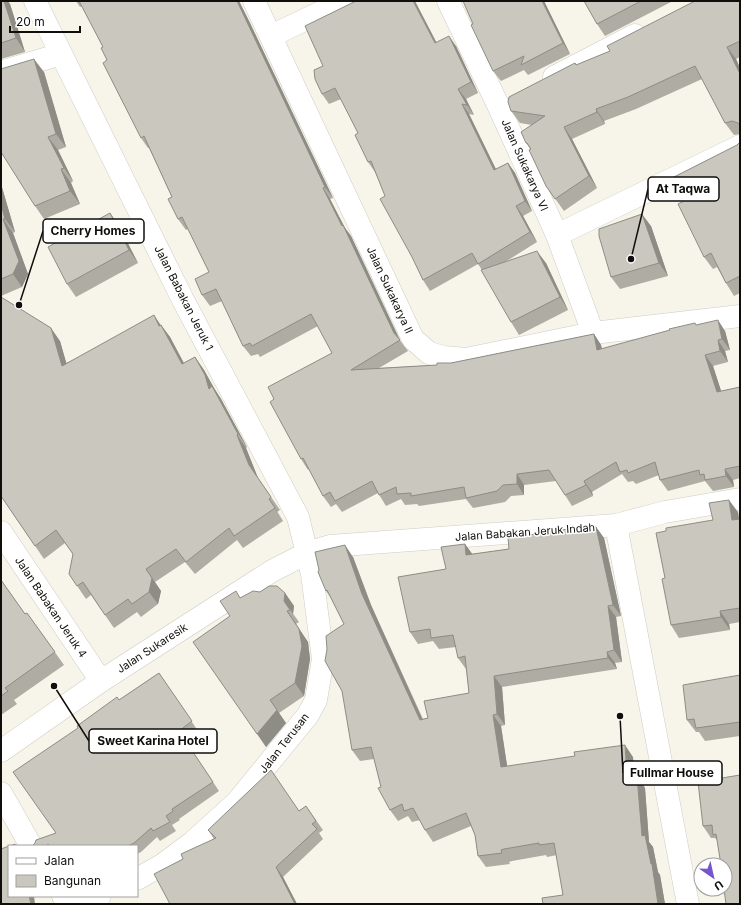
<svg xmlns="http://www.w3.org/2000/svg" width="741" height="905" font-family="Inter,sans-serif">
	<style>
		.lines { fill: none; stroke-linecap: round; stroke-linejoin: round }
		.minor-casing { stroke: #cfccc3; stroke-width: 23 }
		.minor { stroke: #fff; stroke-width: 22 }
		.wall { fill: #aeaca3 }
		.shaded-wall { fill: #8d8c85 }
		.building { fill: #cac8be; stroke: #8d8c85 }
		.labels { text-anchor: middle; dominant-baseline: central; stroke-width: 3; stroke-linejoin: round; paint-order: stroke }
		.street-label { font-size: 11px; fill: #0f0e0a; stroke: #fff }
		.leader { fill: none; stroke: #0f0e0a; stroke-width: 1.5 }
		.callout-dot { fill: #0f0e0a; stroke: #fff; stroke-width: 1.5 }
		.callout { fill: #fff; stroke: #0f0e0a; stroke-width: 1.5 }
		.callout-label { font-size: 12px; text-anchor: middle; font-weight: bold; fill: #0f0e0a }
	</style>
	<rect width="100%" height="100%" fill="#f7f4ea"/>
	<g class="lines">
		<g class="minor-casing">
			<path id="minor" d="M35,1L183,300L298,517L312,574L323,659L316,700L308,715L237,802L193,842L162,865L137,879
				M254,1L413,339L429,353L444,357L466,359L593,333L740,316
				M448,1L498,105L557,235L593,333
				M271,36L344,1
				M1,72L61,54
				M554,77L635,35
				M557,235L740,146
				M616,525L688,904
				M1,532L101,681
				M1,751L101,681L272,571L307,553L330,546L616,525L665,512L740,499
				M1,793L31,846
				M63,896L70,899L100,896"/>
		</g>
		<use href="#minor" class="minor"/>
	</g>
	<path class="wall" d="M1,1L10,4L25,52L1,59Z
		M76,1H239L250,23L333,198L330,199L345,228L351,236L399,339L408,351L379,368L437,365L451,363L594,334L601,345L602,349L697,325L725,331L730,350L725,351L728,362L713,366L721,391L740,387V478L733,480L734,487L713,491L705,481L668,491L660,480L659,475L636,484L633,481L628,482L622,474L592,492L593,496L572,506L556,481L524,485V495L511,496L505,502L473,508L466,499L419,506L417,504L405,505L401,499L386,506L378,493L342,512L336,504L331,507L323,496L309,469L308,470L301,459L274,399L332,353L318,326L260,357L258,354L251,356L243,346L222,301L210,306L202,295L209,272L188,229L186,230L178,219L172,197L149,148H148L141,138L107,60L103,47L82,6L80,7Z
		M544,1L570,54L528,75L524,70L501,81L493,71Z
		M584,1H673L605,36L597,24Z
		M740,1V57L736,59L740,68V134L734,135L725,123L702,79L636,109L604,121L605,124L572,139L597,188L564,211L546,186L531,150L526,143L532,125L520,123L511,111L575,63L576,65Z
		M436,42L456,46L478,93L466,99L474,115L469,114L496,169L508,163L515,173L532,211L523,216L537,242L505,262L546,263L568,310L519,335L511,322L482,270L478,264L430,291L423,280L375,172L368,162L358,133L341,99L329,104L322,94Z
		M44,72L66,147L58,150L73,181L71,183L80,204L44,219L35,206Z
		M740,142V293L734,296L726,283L717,267L713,269L704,257L684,201Z
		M1,184L15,232L13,233L28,274L22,287L1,296Z
		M110,213L119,226L138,263L76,297L67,284Z
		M651,226L668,276L620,289L611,277Z
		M161,325L170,337L184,363L195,357L204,370L214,388L221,399L247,447L246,448L258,478L280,510L277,512L283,521L243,548L237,540L195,574L185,562L155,582L161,591L158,604L141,617L137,612L114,628L91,595L86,599L69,574L73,554L65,543L44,559L1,496L60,341L66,363Z
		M738,512L739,519H740V622L729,624L730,630L679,638L671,625L665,578L666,531L713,520Z
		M596,527L604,538L621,616L616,617L622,662L615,663L617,669L502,687L505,725L501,726L507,766L633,757L634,771L645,788L649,842L653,847L658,872L660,875L665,904H543L563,895L557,855L547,857L546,855L512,861L509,862L510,864L486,867L478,856L475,835L471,826L433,842L425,830L420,820L412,822L408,816L398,821L390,810L381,787L374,759L360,761L352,750L344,624L331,598L326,591L353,557L371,605L423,719L428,718L469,693L466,669L458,658L456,647L439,649L433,641L418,644L410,632L446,569L465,544L472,554L509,549Z
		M1,580L25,614L27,613L64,665L14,700L17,704L1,715Z
		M260,592L285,593L294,606L293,614L299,622L296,624L308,642L310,659L304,696L279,713L286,723L266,747L230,616L240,598Z
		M159,673L198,731L185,740L219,791L179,819L180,820L172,825L176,831L160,841L157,837L141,852L137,854V846H32L56,833L119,700Z
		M740,675V736L705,741L699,732H696L687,720Z
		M740,775L717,840L715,838H711L703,826Z
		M306,806L323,830L319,833L323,839L283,877L297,904H170L183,859L214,839L208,830L299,811Z"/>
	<path class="shaded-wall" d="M4,1H8L10,4L25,52L16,38Z
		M237,1H239L250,23L333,198L325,187Z
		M413,1H415L442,53L435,43Z
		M542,1H544L570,54L563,43Z
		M449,36L456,46L478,93L471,82Z
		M727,47L736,59L740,68V74Z
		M34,59L44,72L66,147L56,134Z
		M458,89L466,99L474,115L467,105Z
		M462,104L469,114L501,180L494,170Z
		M596,109L604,121L605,124L597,112Z
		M564,127L572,139L597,188L589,176Z
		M48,137L58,150L73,181L64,168Z
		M508,163L515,173L532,211L525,201Z
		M61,169L71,183L80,204L70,191Z
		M1,184L15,232L5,219L1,204Z
		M323,188L330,199L345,228L351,236L400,340L394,333L342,226Z
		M516,206L523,216L537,242L530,232Z
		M110,213L119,226L138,263L129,250Z
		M642,214L651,226L668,276L659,263Z
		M3,219L13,233L28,274L22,287L13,274Z
		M537,251L546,263L568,310L560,297Z
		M154,315L162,327L159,326Z
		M718,320L725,331L730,350L722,339Z
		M161,325L170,337L191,377L182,364Z
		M51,328L60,341L71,379L62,366Z
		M594,334L601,345L604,361L597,350Z
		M718,340L725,351L728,362L720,351Z
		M705,355L713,366L725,403L717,392Z
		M195,357L204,370L214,388L221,399L247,447L209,389Z
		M237,435L246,448L258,478L280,510L249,465Z
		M725,469L733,480L734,487L726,476Z
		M517,474L524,485V495L517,484Z
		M584,481L592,492L593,496L586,485Z
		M269,499L277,512L283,521L275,508Z
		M729,500L738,512L740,527L732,520Z
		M596,527L604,538L621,616L613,605Z
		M465,544L473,555H466Z
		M345,545L353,557L371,605L428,732L420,720L362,594Z
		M146,569L161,591L158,604L149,592Z
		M285,593L294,606L293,614L299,622L284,601Z
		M608,606L616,617L622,662L614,650Z
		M287,611L308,642L310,659L304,696L295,683Z
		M720,611L729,624L730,630L721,617Z
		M607,652L615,663L617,669L608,658Z
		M494,676L502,687L505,725L497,714Z
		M270,700L286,723L266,747L257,734Z
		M493,715L501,726L509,778L501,767Z
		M625,745L633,757L634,771L645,788L649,842L653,847L658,872L660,875L665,904H658L651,864L642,836L626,760Z
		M276,867L283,877L297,904H295Z
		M29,896H34L35,904H31Z"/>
	<path class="building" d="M1,1H4L16,38L1,43Z
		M79,1H237L325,187L323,188L342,226L343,225L394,333L400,340L351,370L437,365V363H451L594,334L597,350L670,330L669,329L695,323L696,325L718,320L722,339L718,340L720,351L705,355L717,392L740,387V466L725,469L726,476L705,480L704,474L700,475L699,470L660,480L655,462L628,473L627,470L620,472L616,462L584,481L586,485L565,495L549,470L517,474V484L503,485L497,491L466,498L464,487L411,496V493L397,494L396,487L379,495L372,481L335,501L330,492L323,496L303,458L301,459L270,402L274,399L268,387L332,353L311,314L252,346L250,343L243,346L216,289L202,295L195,279L209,272L182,217L178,219L168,199L172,197L144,136L141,138L103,63L107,60L101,48L103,47Z
		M356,1H413L435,43L449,36L471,82L458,89L467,105L462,104L494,170L508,163L525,201L516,206L530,232L478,264L472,253L423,280L412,257L380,199L385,196L371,161L368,162L355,135L358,133L335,88L322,94L315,79L314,70L323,66L305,26Z
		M463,1H542L563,43L521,65L524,56L493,71L471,25L473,24Z
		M584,1H641L597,24Z
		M695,1H740V41L727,47L740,74V125L738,123L732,121L725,123L695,66L628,97L596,109L597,112L564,127L589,176L555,199L546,186L529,150L531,149L527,143H526L521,132L545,116L511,111L508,102L509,97L575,63L576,65L610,51L607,46Z
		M34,59L56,134L48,137L64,168L61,169L70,191L35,206L1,152V69Z
		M740,142V276L726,283L711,253L704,257L678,204L684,201L672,178L737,145Z
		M1,204L5,219H3L19,261L13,274L1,279Z
		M110,213L129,250L67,284L48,247Z
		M642,214L659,263L611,277L599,236V229Z
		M537,251L560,297L511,322L481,270Z
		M1,297L51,328L62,366L154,315L159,326L161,325L182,364L195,357L205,375L209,389L212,386L238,434L237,435L249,465L271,497L269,499L275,508L234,536L229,528L186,562L176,549L146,569L152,578L149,592L132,604L128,599L105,615L83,582L77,586L69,574L73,554L56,530L35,546L1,496Z
		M729,500L732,520L740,519V608L720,611L721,617L671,625L662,579L665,578L656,533L666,531V528L713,520L709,503Z
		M596,527L613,605L608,606L614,650L607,652L608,658L494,676L497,714L493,715L501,767L575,756L574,752L625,745L626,760L637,776L642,836L645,835L651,864H652L658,904H543L542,898L563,895L554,843L539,845V843L504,849L501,850L502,853L478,856L475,835L466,813L425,830L413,808L404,811L402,804L390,810L378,788L381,787L371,747L352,750L342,691L325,661L327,649L326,636L344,624L327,590L326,591L318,572L319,570L315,552L345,545L362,594L420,720L428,718L424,701L469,693L465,656L458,658L453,635L431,638L430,629L410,632L398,577L446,569L441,547L465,544L466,555L509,549L508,538L575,528Z
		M1,580L25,614L27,613L55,652L5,688L8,691L1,696Z
		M269,586H277L285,593L284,601L290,610L287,611L299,629L302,646L295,683L270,700L277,710L257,734L193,642L230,616L220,601L236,591L240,598L253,591L260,592Z
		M159,673L192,721L179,731L213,782L172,809L173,811L166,816L170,822L153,831L151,828L134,843L128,846H49L48,844L47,846H32L35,843L36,840L56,833L13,772L78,728L77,726L117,697L119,700Z
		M740,675V722L696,728L694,719L687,720L683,685Z
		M271,770L299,811L306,806L316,821L312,824L317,829L276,867L295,904H170L154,874L183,859L181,854L216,838L208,830Z
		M740,775V904H726L724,889H725V865H721L716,834L713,835L712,825L703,826L698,782Z
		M15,844L16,846H10Z
		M9,846V896H29L31,904H1V849Z"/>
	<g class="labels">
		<g class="street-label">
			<text transform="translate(525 165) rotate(66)">Jalan Sukakarya VI</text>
			<text transform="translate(390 290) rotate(65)">Jalan Sukakarya II</text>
			<text transform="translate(184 298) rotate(63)">Jalan Babakan Jeruk 1</text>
			<text transform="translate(525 532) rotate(-4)">Jalan Babakan Jeruk Indah</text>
			<text transform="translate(51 607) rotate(56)">Jalan Babakan Jeruk 4</text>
			<text transform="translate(152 648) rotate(-33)">Jalan Sukaresik</text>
			<text transform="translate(284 743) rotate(-52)">Jalan Terusan</text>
		</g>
	</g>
	<path class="leader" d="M631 259L648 189M19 305L43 231M54 686L89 741M620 716L623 773"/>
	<g class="callout-dot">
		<circle cx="631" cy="259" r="4"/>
		<circle cx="19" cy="305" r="4"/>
		<circle cx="54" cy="686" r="4"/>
		<circle cx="620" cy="716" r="4"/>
	</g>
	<g class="callout">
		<rect x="648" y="177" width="71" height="24" rx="4"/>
		<rect x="43" y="219" width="101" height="24" rx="4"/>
		<rect x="89" y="729" width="128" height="24" rx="4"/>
		<rect x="623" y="761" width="99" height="24" rx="4"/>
	</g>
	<g class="callout-label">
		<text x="683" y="193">At Taqwa</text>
		<text x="93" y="235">Cherry Homes</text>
		<text x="153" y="745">Sweet Karina Hotel</text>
		<text x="672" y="777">Fullmar House</text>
	</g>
	<rect width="741" height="905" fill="none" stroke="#0f0e0a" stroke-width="4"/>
	<rect x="8" y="845" width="130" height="52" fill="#ffffff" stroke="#9f9f9d"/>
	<rect x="16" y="858" width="20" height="6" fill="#ffffff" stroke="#9f9f9d"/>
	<text x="44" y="865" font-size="12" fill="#0f0e0a">Jalan</text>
	<rect x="16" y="875" width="20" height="12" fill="#cac8be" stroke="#9f9f9d"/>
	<text x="44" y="885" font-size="12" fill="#0f0e0a">Bangunan</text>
	<g transform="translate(713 877) rotate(146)"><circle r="19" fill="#ffffff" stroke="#9f9f9d"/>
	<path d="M0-3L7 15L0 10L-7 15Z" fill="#7854cd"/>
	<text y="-6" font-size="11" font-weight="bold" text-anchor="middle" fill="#0f0e0a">U</text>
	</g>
	<path d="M10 26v6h70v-6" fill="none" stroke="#0f0e0a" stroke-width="2"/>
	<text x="16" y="26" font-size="12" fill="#0f0e0a" stroke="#ffffff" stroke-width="3" paint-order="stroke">20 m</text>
</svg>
